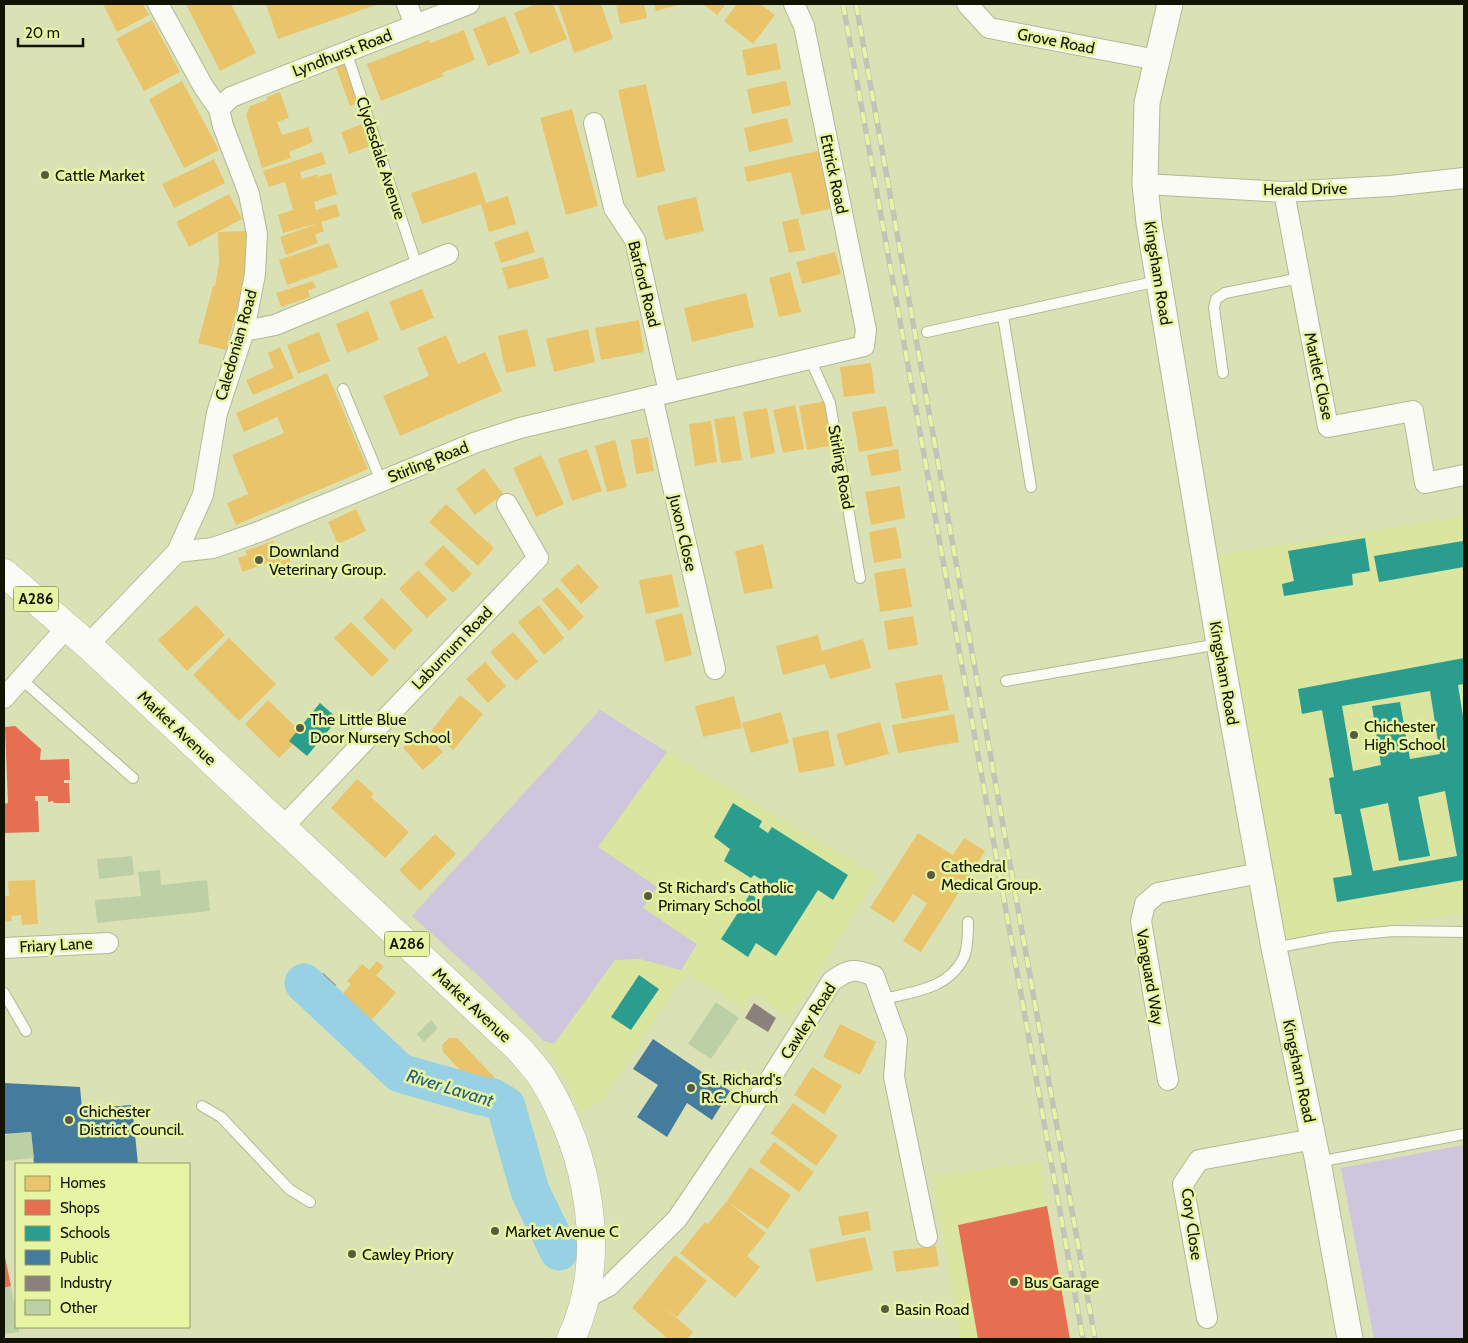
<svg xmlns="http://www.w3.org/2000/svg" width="1468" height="1343" font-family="Cabin,sans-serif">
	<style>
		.built { fill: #dae5a0 }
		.green { fill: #cec6dc }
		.homes { fill: #e9c46a }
		.shops { fill: #e76f51 }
		.schools { fill: #2a9d8f; fill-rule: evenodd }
		.public { fill: #457b9d }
		.industry { fill: #8a817c }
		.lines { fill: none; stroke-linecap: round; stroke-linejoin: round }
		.river { stroke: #99d1e4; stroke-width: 39 }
		.building { fill: #bdd0a5 }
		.service-casing { stroke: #b2b895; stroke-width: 12 }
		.minor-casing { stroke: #b2b895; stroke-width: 22 }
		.tertiary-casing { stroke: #b2b895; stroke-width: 27 }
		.primary-casing { stroke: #b2b895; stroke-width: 29 }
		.service { stroke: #f9fbf4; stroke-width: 10 }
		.minor { stroke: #f9fbf4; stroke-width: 20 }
		.tertiary { stroke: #f9fbf4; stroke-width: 25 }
		.primary { stroke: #f9fbf4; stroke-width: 28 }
		.rail-casing { stroke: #c2c4b8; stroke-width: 5.5 }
		.rail { stroke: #e7f4a3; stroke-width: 4; stroke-dasharray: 11; stroke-linecap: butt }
		.poi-dot { fill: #575c3f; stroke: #e7f4a3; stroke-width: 2 }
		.labels { text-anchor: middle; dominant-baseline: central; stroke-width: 5; stroke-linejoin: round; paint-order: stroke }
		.shield { fill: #e7f4a3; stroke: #515731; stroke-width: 1 }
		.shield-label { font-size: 15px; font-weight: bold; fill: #111400 }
		.street-label { font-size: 16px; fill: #111400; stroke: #e7f4a3 }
		.poi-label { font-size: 16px; fill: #111400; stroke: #e7f4a3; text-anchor: start }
		.water-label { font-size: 18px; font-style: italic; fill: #235d7d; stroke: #e7f4a3 }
	</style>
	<rect width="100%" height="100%" fill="#dae2b5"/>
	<path class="built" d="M1464,516V914L1278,942L1213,556Z
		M600,710L667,752L877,875L826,961L789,1018L752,993L742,1009L686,972L603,1100L582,1112L544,1041L481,978L412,916Z
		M1040,1162L1070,1339H960L933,1176Z"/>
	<path class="green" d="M600,710L667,752L598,847L657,887L643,908L697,944L681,970L640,959L615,960L554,1044L544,1041L481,978L412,916Z
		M1464,1145V1339H1374L1341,1168Z"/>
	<path class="homes" d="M103,4H143L149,15L117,32Z
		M186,4H231L256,53L220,71Z
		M266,4H379L278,39Z
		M536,4H553L567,39L530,54L514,13Z
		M558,4H601L613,39L574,53Z
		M616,4H644L647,18L620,24Z
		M654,4H681L656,11Z
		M703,4H726L717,15Z
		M737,4H760L775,15L753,44L724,21Z
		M505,16L520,53L488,66L473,29Z
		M152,20L180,72L144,91L116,39Z
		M464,30L475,60L442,73L444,76L381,101L367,64L429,40L431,43Z
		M776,43L781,69L747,76L742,50Z
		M346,60L361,102L350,106L335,65Z
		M182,81L219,150L184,168L149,99Z
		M786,81L791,105L752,114L747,89Z
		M646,84L665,171L637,178L618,90Z
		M280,92L289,118L277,122L282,135L308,127L313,142L289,152L291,158L262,168L246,115L250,106L267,100V97Z
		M572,109L598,206L566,215L540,118Z
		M787,118L793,142L749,152L744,128Z
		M365,123L373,145L349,154L341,132Z
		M822,150L834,208L801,215L791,172L747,182L744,167Z
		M322,152L326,164L300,172L302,179L318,174L317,177L331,173L337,194L314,202L316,210L336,204L340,216L321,222L324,231L315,235L318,243L286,255L280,237L319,223L283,233L278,215L293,210L285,182L269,187L263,171Z
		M214,159L225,183L174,208L162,184Z
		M476,172L486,203L508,196L516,224L489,232L481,204L422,224L411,193Z
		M229,194L242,219L189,247L176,222Z
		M696,197L704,231L665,240L657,206Z
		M798,218L805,250L789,253L782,222Z
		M246,231L247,263L241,293L226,350L198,343L213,286H215L219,263L218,232Z
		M528,231L535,252L501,263L494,242Z
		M329,243L338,267L287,285L279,260Z
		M835,252L841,274L802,284L796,262Z
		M543,257L549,278L508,289L502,268Z
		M790,272L801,312L779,317L769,278Z
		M313,281L316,288L308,290L310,297L281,307L276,293Z
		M422,289L434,318L401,331L389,302Z
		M746,293L754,327L692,342L684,308Z
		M368,311L379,340L347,353L336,324Z
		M639,320L644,352L601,360L595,328Z
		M527,329L536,366L506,373L498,336Z
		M588,329L595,362L554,372L546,339Z
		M319,332L330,361L298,374L287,345Z
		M446,335L458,364L485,352L502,391L400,436L383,396L429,376L417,348Z
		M280,347L294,378L253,395L246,380L274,368L268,353Z
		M871,363L875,393L844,397L840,367Z
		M327,373L368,469L236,525L227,503L248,494L232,455L284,433L277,417L244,432L236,413Z
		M826,401L834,445L807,450L799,406Z
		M795,405L804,449L783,453L773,410Z
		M886,406L893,446L859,452L852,412Z
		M767,408L775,453L751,458L743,412Z
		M735,416L742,460L721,463L714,419Z
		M711,421L717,462L695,466L689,424Z
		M648,437L654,471L636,474L631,440Z
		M615,440L627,487L607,492L595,446Z
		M587,449L602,491L572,501L558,459Z
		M898,449L901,471L871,476L867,455Z
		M541,455L564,504L536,517L513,468Z
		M484,468L503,494L475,515L456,489Z
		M900,486L905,518L871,525L865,492Z
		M446,504L494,548L478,566L429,522Z
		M356,509L366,531L338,544L328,522Z
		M896,527L902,558L874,563L869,532Z
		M273,541L280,561L289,558L294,571L275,578L270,562L242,572L238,558L247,555L245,551Z
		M763,544L773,588L744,594L735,551Z
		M443,545L472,574L453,593L424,564Z
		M578,564L599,587L581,604L560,580Z
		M905,568L912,607L880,612L874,573Z
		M418,570L447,599L427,618L399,589Z
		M672,574L679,607L646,614L639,580Z
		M557,587L584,617L569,631L542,600Z
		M382,598L413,630L394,650L363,618Z
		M196,605L225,635L187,671L158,640Z
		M539,605L564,638L544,655L518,622Z
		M682,613L692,655L665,662L655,620Z
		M913,616L918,645L888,650L884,621Z
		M351,622L389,660L372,677L334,638Z
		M513,632L538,661L516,681L490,652Z
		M818,635L822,651L863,639L871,668L830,679L825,664L783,675L776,646Z
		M229,638L276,684L239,721L193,675Z
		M485,662L506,686L488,703L466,679Z
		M942,674L949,710L902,719L895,683Z
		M460,695L483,714L453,750L431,731Z
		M734,696L742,728L703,737L695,706Z
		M268,700L303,734L279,758L245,724Z
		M781,712L789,743L751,753L742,723Z
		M954,714L959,742L898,753L892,725Z
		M880,722L889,754L845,766L836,734Z
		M423,730L443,752L423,770L403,748Z
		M828,730L835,766L799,773L792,738Z
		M357,779L374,794L371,797L409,832L385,858L331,808Z
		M918,833L953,855L964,838L985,851L921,952L903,941L927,903L913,894L894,923L870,908Z
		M435,834L456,854L420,891L399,870Z
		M35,880L38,924L22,925L21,915L11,916L12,921L4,922V896H9L8,881Z
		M377,961L384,967L376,975L396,993L366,1026L359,1019L353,1025L339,1012L348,1002L341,996L351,984L347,981L362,964L369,970Z
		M840,1024L876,1042L860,1075L823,1057Z
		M449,1038H457L495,1078L483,1089L477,1082L469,1090L458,1079L463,1073L443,1052L442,1045Z
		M812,1067L842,1086L824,1114L794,1095Z
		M793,1103L838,1136L816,1166L771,1133Z
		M774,1142L814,1172L799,1192L759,1162Z
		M750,1167L791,1195L768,1229L729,1203L766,1233L747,1256L760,1267L735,1298L680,1253L705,1222L708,1224L727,1201Z
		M868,1211L871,1230L842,1236L838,1217Z
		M865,1237L873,1270L816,1282L809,1249Z
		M936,1246L939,1266L896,1272L893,1251Z
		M675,1255L707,1281L677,1317L664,1307L693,1332L687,1339H668L632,1308Z"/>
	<path class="shops" d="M15,726L41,749L40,760L69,759L70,780H64V783H69L70,803H54L53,801L48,802V796H35V801H38L39,832L4,833V804L8,803L5,727Z
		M1047,1206L1070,1339H978L958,1225Z
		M4,1257H5L11,1286L4,1288Z"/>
	<path class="schools" d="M1365,538L1370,571L1352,574L1353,585L1284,596L1282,584L1294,581L1288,551Z
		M1463,541L1464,567L1379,582L1374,556Z
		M1464,658V684L1458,685L1464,723V880L1337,902L1333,878L1352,875L1341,814H1335L1329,778L1334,777L1322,710L1302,714L1298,689ZM1430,691L1440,754L1410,759L1400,702L1372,706L1381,765L1353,771L1342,706ZM1445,791L1457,856L1373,871L1360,809L1388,803L1399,861L1430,856L1418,797Z
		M320,703L338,719L307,756L289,741Z
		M733,803L762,821L759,827L768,833L772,827L848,875L833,900L818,890L776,956L756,943L748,957L721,939L750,894L761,901L770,885L754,875L751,878L724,861L730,849L714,837Z
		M639,975L659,989L631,1030L611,1017Z"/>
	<path class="public" d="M653,1039L730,1091L712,1120L687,1103L667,1137L637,1117L658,1085L633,1069Z
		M4,1083L80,1087L82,1109L132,1105L138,1164H34L31,1132L4,1134Z"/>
	<path class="industry" d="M323,973L336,985L324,998L311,986Z
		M754,1003L776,1018L768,1032L745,1018Z"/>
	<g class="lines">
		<path class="river" d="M304,983L400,1073L477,1095L493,1098L506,1106L530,1191L559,1251"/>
	</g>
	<path class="building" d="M132,856L134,875L99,879L97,859Z
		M160,870L161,885L207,880L210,911L97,923L95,900L141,896L138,872Z
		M716,1002L739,1018L711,1059L688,1044Z
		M431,1020L438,1028L424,1042L417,1034Z
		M31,1132L34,1158L4,1161V1135Z
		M11,1286L16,1314V1327H19V1332L4,1334V1288Z"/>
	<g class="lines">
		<g class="service-casing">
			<path id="service" d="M346,51L417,266
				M1003,316L1031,487
				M927,332L1158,281
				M810,359L830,403L860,578
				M1223,373L1214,308L1216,299L1225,293L1300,278
				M343,389L381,481
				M21,679L133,778
				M1006,681L1219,644
				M1274,948L1332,937L1393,931L1464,932
				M4,993L26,1031
				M883,999C913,992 949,989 964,957C968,947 968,933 968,922
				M202,1106L221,1117L289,1189L310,1202
				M1318,1162L1464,1134"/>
		</g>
		<g class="minor-casing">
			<path id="minor" d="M407,4L415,25
				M967,4L989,28L1157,60
				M219,109L231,97L469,4
				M594,123L614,208L635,240L669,392
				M1145,184L1284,192L1390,186L1464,178
				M1284,192L1328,427L1413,411L1425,483L1464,475
				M244,331L275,325L448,254
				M652,396L715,669
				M177,552L213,548L261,531L474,443L520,428L864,346L866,330L804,26L794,4
				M88,645L177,552L203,495L217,413L244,331L255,274L257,234L249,194L223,126L219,109L203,86L158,4
				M4,698L67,627
				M283,827L538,558L507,504
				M4,948L108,943
				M1168,1080L1141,921L1145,904L1158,893L1260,873
				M584,1299L609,1286L677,1219L750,1111L832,981C849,969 854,968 874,976L897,1040L894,1077L927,1237
				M1207,1318L1183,1184L1199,1160L1314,1139"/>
		</g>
		<g class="tertiary-casing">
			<path id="tertiary" d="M1170,4L1147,103L1145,184L1149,223L1219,644L1274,948L1318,1162L1350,1339"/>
		</g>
		<g class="primary-casing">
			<path id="primary" d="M4,573L88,645L519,1049C527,1059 537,1069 543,1079C589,1154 609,1257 571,1339"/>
		</g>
		<use href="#service" class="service"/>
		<use href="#minor" class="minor"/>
		<use href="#tertiary" class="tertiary"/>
		<use href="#primary" class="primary"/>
		<g class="rail-casing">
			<path id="rail" d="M843,4L1083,1339
				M856,4L1095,1339"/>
		</g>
		<use href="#rail" class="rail"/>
	</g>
	<g class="poi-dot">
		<circle cx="45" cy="175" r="5"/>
		<circle cx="259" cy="560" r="5"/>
		<circle cx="300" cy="728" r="5"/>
		<circle cx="1354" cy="735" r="5"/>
		<circle cx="931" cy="875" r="5"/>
		<circle cx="648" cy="896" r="5"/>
		<circle cx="691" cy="1088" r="5"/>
		<circle cx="69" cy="1120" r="5"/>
		<circle cx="495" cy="1231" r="5"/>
		<circle cx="352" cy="1254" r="5"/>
		<circle cx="1014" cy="1282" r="5"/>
		<circle cx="885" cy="1309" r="5"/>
	</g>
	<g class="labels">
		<g class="shield">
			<rect x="13.5" y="586.5" width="45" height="25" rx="4"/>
			<rect x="384.5" y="931.5" width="45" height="25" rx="4"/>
		</g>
		<g class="shield-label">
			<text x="36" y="599">A286</text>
			<text x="407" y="944">A286</text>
		</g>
		<g class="street-label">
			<text transform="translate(1056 41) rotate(11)">Grove Road</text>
			<text transform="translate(342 53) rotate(-21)">Lyndhurst Road</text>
			<text transform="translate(381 158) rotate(72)">Clydesdale Avenue</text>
			<text transform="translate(834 174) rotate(78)">Ettrick Road</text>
			<text transform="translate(1305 189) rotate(-1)">Herald Drive</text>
			<text transform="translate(1158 273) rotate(81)">Kingsham Road</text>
			<text transform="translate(644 284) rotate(76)">Barford Road</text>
			<text transform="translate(236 345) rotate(-74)">Caledonian Road</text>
			<text transform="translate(1319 376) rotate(78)">Martlet Close</text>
			<text transform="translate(428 462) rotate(-22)">Stirling Road</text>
			<text transform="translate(841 467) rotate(80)">Stirling Road</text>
			<text transform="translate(683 533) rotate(77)">Juxon Close</text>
			<text transform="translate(452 648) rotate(-46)">Laburnum Road</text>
			<text transform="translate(1224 673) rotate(80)">Kingsham Road</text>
			<text transform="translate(177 728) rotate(43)">Market Avenue</text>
			<text transform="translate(56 945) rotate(-3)">Friary Lane</text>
			<text transform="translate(1150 977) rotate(80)">Vanguard Way</text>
			<text transform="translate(472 1005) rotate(43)">Market Avenue</text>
			<text transform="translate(808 1021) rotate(-57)">Cawley Road</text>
			<text transform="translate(1299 1071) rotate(78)">Kingsham Road</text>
			<text transform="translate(1192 1224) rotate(82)">Cory Close</text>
		</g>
		<g class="poi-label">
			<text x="55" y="175">Cattle Market</text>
			<text x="269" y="551">Downland<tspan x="269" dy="18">Veterinary Group.</tspan></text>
			<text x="310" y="719">The Little Blue<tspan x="310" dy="18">Door Nursery School</tspan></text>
			<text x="1364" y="726">Chichester<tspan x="1364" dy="18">High School</tspan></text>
			<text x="941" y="866">Cathedral<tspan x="941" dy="18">Medical Group.</tspan></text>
			<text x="658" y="887">St Richard's Catholic<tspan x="658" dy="18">Primary School</tspan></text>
			<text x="701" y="1079">St. Richard's<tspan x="701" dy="18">R.C. Church</tspan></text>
			<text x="79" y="1111">Chichester<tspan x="79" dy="18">District Council.</tspan></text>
			<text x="505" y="1231">Market Avenue C</text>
			<text x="362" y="1254">Cawley Priory</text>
			<text x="1024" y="1282">Bus Garage</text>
			<text x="895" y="1309">Basin Road</text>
		</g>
		<g class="water-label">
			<text transform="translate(450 1088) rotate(17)">River Lavant</text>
		</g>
	</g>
	<rect width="1468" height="1343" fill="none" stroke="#111400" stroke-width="10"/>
	<rect x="15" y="1163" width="175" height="165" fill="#e7f4a3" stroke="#919a62"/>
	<rect x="25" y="1176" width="25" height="15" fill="#e9c46a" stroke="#919a62"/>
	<text x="60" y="1188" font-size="15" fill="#111400">Homes</text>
	<rect x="25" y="1200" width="25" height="15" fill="#e76f51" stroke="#919a62"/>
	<text x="60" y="1213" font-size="15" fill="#111400">Shops</text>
	<rect x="25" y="1226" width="25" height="15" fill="#2a9d8f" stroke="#919a62"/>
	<text x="60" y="1238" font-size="15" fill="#111400">Schools</text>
	<rect x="25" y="1250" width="25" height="15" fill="#457b9d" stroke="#919a62"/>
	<text x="60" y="1263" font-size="15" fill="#111400">Public</text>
	<rect x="25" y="1276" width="25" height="15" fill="#8a817c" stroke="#919a62"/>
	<text x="60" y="1288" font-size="15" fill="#111400">Industry</text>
	<rect x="25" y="1300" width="25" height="15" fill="#bdd0a5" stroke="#919a62"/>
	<text x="60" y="1313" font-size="15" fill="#111400">Other</text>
	<path d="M18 38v8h65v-8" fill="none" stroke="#111400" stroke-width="2.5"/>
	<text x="25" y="38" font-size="15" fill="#111400" stroke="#e7f4a3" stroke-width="4" paint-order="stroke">20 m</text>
</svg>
